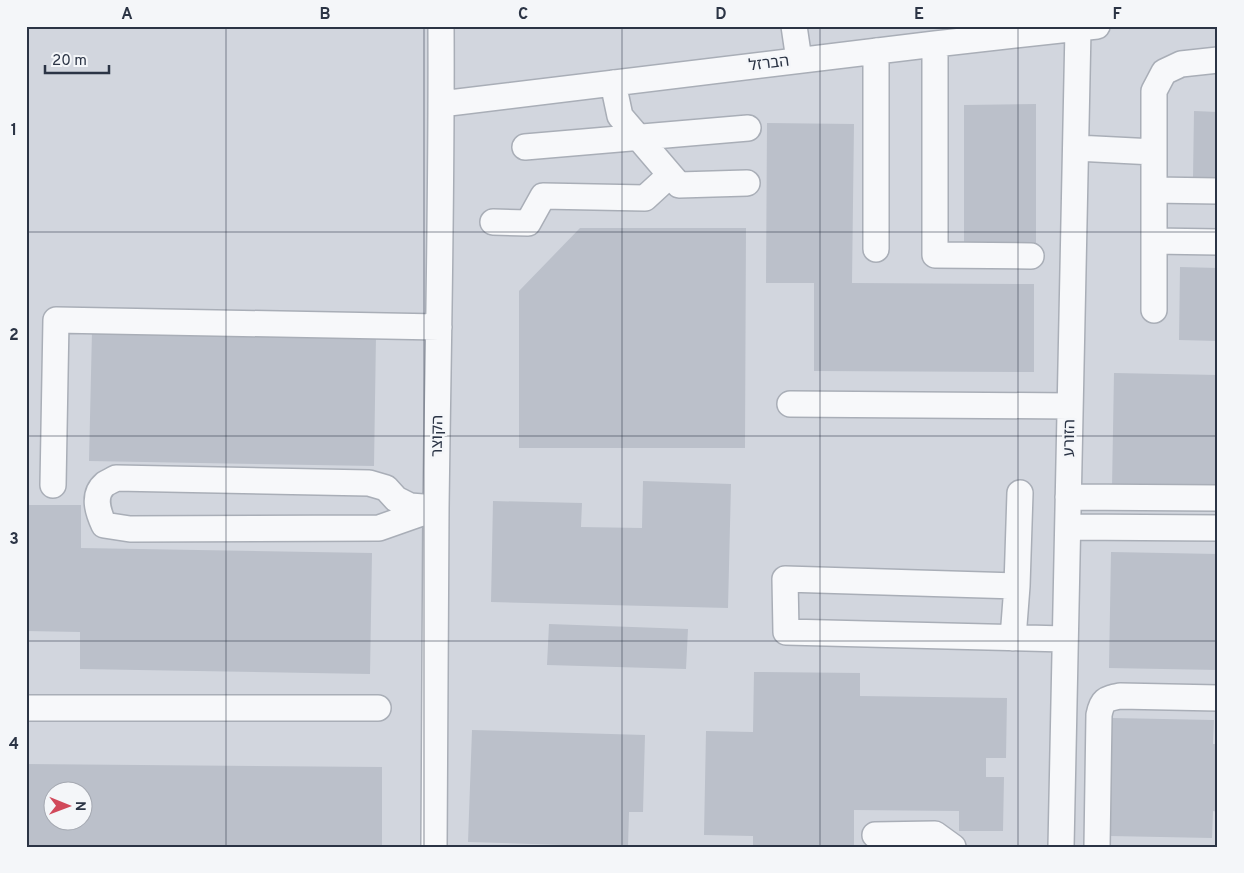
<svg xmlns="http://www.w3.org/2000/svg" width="1244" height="873" font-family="Overpass,'Noto Sans Hebrew',sans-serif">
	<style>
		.built { fill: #d2d6de; fill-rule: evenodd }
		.building { fill: #bbc0ca; fill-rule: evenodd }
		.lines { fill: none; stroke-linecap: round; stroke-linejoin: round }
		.minor-casing { stroke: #a9aeb7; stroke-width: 28 }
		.minor { stroke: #f7f8fa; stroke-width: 25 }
		.grid { fill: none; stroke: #2b3445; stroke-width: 1; stroke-opacity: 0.55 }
		.labels { text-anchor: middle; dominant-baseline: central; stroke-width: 5; stroke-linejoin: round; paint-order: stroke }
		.street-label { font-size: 16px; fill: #2b3445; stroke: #f4f6f9 }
		.neatline { fill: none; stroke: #2b3445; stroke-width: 2 }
		.grid-label { font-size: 16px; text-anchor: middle; font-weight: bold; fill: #2b3445 }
	</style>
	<rect width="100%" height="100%" fill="#e4e7ec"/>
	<path class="built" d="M26,26H1218V847H26ZM52,790H82V820H52Z"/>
	<path class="building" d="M1036,104V244H964V105Z
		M1194,111L1218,112V178H1193Z
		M767,123L854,124L852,283L1034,284V372L814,371V283H766Z
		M580,228H746L745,448H519V291Z
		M1180,267L1218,268V341L1179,340Z
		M92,331L376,336L374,466L89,461Z
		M1114,373L1218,375V490L1112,488Z
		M643,481L731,484L728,608L491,602L493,501L582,503L581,527L642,528Z
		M26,505H81V548L372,553L370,674L80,669V632L26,631Z
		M1111,552L1218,554V670L1109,668Z
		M549,624L688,629L686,669L547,665Z
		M754,672L860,673V696L1007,698L1006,758H986V777H1004L1003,831H959V811L854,810V847H753V836L704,835L706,731L753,732Z
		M1112,718L1214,720L1213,744H1218V812L1213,811L1212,838L1110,836Z
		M472,730L645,735L643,812H629L628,847L468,842Z
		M26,764L382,767V847H26ZM52,790H82V820H52Z"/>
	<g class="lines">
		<g class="minor-casing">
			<path id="minor" d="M794,26L799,60
				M935,44V255L1031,256
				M613,83L620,116L679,185L747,183
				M441,104L935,44L1097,26
				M525,147L748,128
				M1076,148L1154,152
				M1154,190L1218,191
				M493,222L528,223L543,196L645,198L670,175
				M1154,241L1218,242
				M876,249V51
				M1154,310V91L1164,72L1181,64L1218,60
				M790,404L1070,406
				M116,478L369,483L386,488L396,499L410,506L436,508L379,528L130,529L104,525C98,512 92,495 105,484C108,482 113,480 116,478Z
				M53,485L56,320L439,327
				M1020,493L1017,586L785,579L786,632L1065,639
				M1068,497L1218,498
				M1068,527L1218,528
				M1013,638L1017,586
				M26,708H378
				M875,835L935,834L953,847
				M434,847C435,734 435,621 436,509C438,348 442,187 441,26
				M1061,847L1078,29
				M1097,847L1099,715C1102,700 1105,699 1120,696L1218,698"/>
		</g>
		<use href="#minor" class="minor"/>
	</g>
	<path class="grid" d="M226,26V847M424,26V847M622,26V847M820,26V847M1018,26V847M26,232H1218M26,436H1218M26,641H1218"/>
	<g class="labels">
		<g class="street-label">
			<text transform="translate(769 64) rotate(-7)">הברזל</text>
			<text transform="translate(438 436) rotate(-89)">הקוצר</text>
			<text transform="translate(1070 438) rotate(-89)">הזורע</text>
		</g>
	</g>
	<rect width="1244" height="873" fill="none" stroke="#f4f6f9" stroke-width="55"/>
	<g transform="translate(68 806) rotate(91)"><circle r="24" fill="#f4f6f9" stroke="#a4a8b1"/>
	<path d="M0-4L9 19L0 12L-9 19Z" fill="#d1495b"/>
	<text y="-8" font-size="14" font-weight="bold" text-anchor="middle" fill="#2b3445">N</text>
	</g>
	<path d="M45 65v8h64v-8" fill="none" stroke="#2b3445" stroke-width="2.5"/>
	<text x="52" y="65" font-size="15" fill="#2b3445" stroke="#f4f6f9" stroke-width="4" paint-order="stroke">20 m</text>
	<rect x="28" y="28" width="1188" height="818" class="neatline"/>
	<g class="grid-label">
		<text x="127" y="19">A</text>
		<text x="325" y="19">B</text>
		<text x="523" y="19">C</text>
		<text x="721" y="19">D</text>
		<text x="919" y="19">E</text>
		<text x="1117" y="19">F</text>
		<text x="14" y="135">1</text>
		<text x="14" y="340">2</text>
		<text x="14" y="544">3</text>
		<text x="14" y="749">4</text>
	</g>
</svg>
